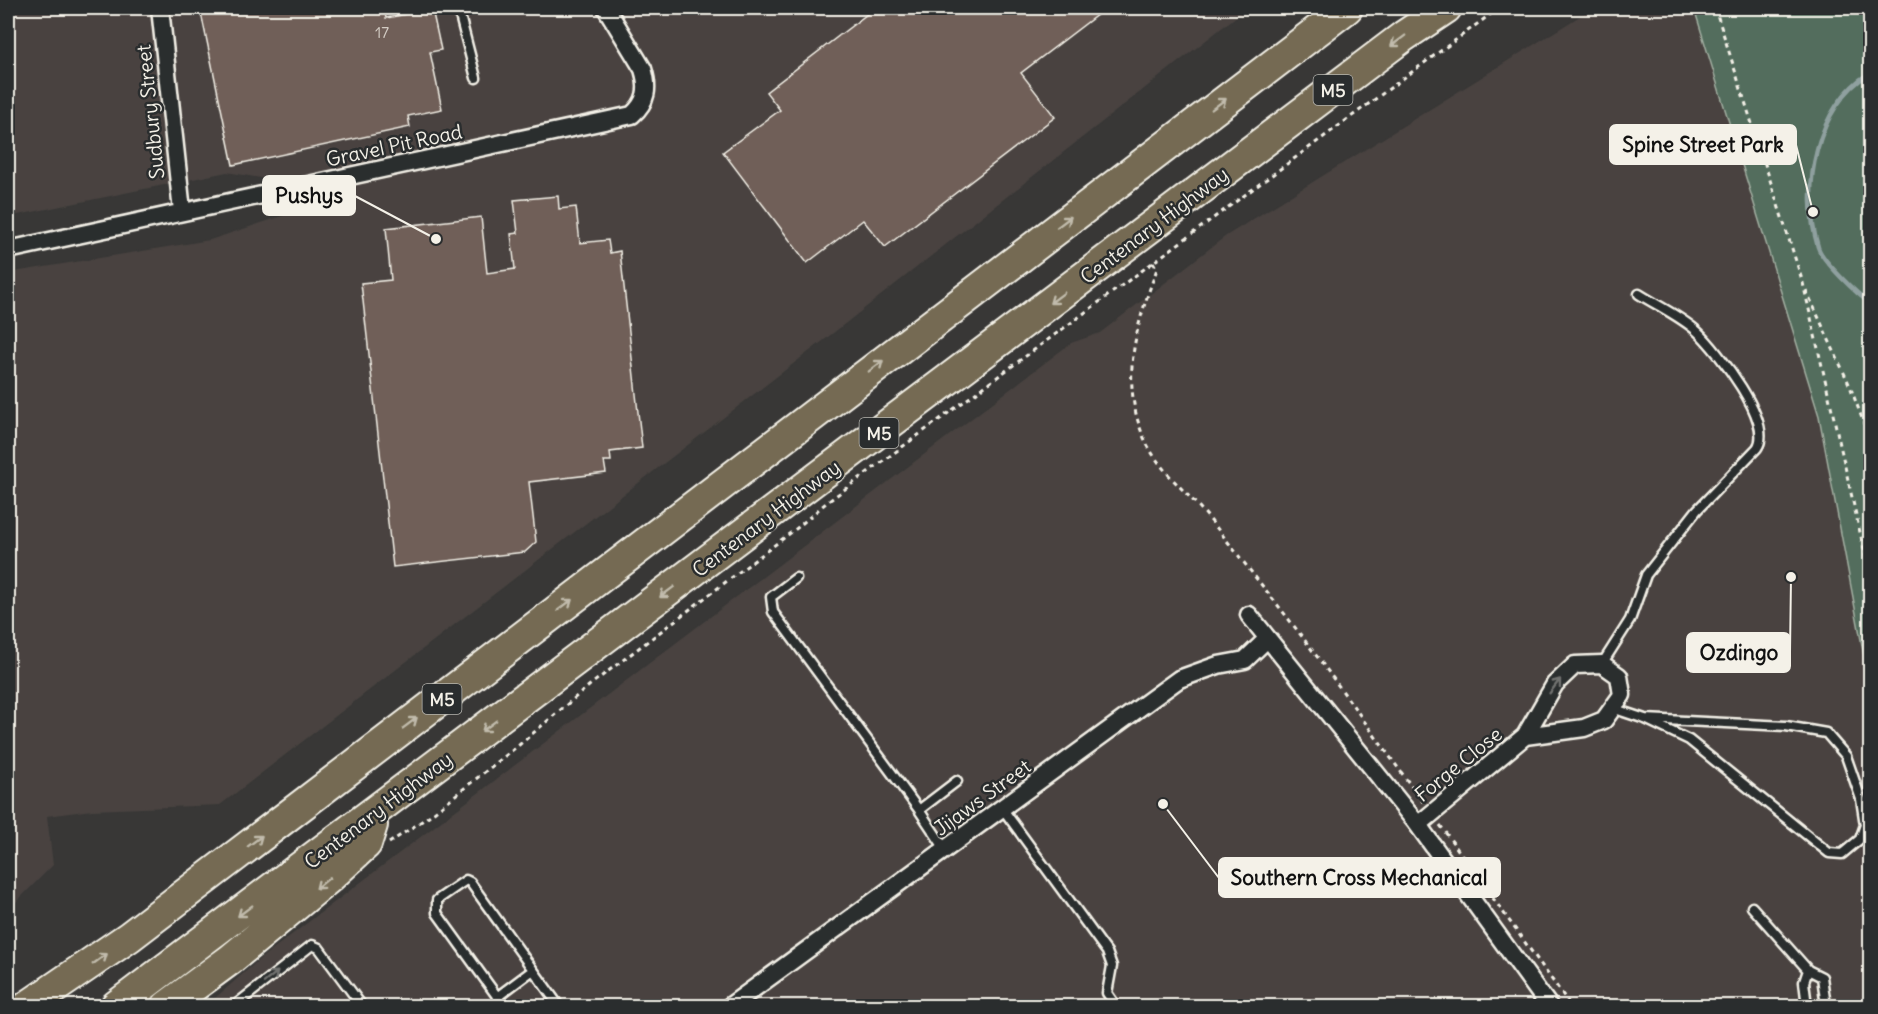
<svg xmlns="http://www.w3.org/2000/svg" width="1878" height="1014" font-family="Delius,sans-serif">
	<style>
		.built { fill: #494340 }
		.green { fill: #526d5d; stroke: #a3afa2; stroke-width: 1.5 }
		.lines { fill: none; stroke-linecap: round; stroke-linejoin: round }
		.stream { stroke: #8fa09f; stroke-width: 4.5 }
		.building { fill: #705f58; stroke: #f4f1e8; stroke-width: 1.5 }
		.lane-casing { stroke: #f4f1e8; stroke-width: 13 }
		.street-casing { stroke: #f4f1e8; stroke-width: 21 }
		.highway-casing { stroke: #f4f1e8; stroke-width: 34 }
		.path { stroke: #f4f1e8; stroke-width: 3; stroke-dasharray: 4.5 4.5; stroke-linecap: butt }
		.lane { stroke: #2a2d2e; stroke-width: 8 }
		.street { stroke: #2a2d2e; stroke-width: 16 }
		.highway { stroke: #746b52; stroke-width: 30 }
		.oneway { stroke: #c1bbac }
		.oneway2 { stroke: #71726f }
		.labels { text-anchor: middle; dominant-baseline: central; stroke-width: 5; stroke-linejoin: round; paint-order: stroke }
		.number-label { font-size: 16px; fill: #d3ccc4 }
		.shield { fill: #2a2d2e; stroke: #b7b6b0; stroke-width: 1.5 }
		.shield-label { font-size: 18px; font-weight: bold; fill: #f4f1e8 }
		.street-label { font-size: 20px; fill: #f4f1e8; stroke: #2a2d2e }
		.leader { fill: none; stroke: #f4f1e8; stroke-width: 2 }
		.callout-dot { fill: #f4f1e8; stroke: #2a2d2e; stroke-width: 2 }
		.callout { fill: #f4f1e8; stroke: #f4f1e8; stroke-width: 2 }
		.callout-label { font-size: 21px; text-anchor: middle; font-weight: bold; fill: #111 }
	</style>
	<rect width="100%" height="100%" fill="#383736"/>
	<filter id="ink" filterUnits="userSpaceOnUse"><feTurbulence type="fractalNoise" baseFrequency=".0167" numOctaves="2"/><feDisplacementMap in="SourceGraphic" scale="12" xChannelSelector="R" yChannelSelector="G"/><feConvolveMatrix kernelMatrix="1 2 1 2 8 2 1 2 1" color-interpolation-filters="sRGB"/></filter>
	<g filter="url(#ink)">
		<path class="built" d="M8,8H1247L828,337L220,805L92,810L47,816L53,865L8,910V273L210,240L349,194L227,172L8,217Z
			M1593,8H1694L1819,416L1870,688V931L1866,953V1006H206L261,958L1071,343L1100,333L1226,236Z"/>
		<path class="green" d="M1694,8H1870V688L1819,416Z
			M1870,931V1006H1866V953Z"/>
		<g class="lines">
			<path class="stream" d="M1870,73C1816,105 1800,189 1818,247C1822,261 1858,295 1870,303"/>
		</g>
		<path class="building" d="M200,8H384L386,18L432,9L441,50L430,52L442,109L408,116L410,127L233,165Z
			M875,8H1106L1021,73L1055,117L885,247L863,220L807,263L723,152L780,110L766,92Z
			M558,196L559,209L576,207L580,243L608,240L610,253L620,251L642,448L610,452L611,461H604L606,473L529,482L536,542L525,552L393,567L361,283L391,280L386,228L481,217L487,273L515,269L511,234L518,233L514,200Z"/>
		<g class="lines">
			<g class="lane-casing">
				<path id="lane" d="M458,8L476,78
					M796,578L771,597L773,612L919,810
					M1602,664L1630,620L1646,575L1697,510L1757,448C1775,423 1717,350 1698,332C1682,317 1658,306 1639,294
					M1612,708L1645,719L1689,740L1829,853L1842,854L1860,839L1865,825L1861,799L1846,756L1826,733L1786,726L1645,719
					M1002,808L1107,952L1112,966L1107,993L1116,1006
					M945,849L919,810L957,781
					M1752,907L1808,970
					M497,997L533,970
					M234,1006L312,945L319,948L362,1006
					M504,1006L437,913V900L466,880L470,882L559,1006
					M1807,1006L1804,982L1808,970L1822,977L1826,1006"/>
			</g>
			<g class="street-casing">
				<path id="street" d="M160,8L182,211
					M8,250L632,115C647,102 649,88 643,69L606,8
					M1249,615L1418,825L1549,1006
					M1418,825L1525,736L1555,684L1575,665L1602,664L1619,676L1622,695L1604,720L1584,728L1525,736
					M730,1006L1179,679L1218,665L1245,660L1267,639"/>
			</g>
			<g class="highway-casing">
				<path id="highway" d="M28,1006L129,937L1347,8
					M116,1006L1404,36L1446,8
					M167,1006L231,959L329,878L366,844L372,825"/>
			</g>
			<path class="path" d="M1715,8L1803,283L1870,576
				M1153,262L1157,269C1137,323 1120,376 1142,433C1154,464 1178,484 1200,508C1221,532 1240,558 1260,583C1317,653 1369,729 1423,802
				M1806,290L1850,386L1870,440
				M1440,825L1571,1006
				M389,843L425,819L519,745L590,685L797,528L826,503L1499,8"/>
			<use href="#lane" class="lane"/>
			<use href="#street" class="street"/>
			<use href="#highway" class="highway"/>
		</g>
		<defs><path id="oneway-shaft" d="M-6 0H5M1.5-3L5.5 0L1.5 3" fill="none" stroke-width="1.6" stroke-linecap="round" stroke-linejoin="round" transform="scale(1.5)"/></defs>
		<g class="oneway">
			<use href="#oneway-shaft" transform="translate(1398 41) rotate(143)"/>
			<use href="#oneway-shaft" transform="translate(1219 104) rotate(-37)"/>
			<use href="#oneway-shaft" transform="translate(1064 222) rotate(-37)"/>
			<use href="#oneway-shaft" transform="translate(1057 298) rotate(143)"/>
			<use href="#oneway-shaft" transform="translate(876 366) rotate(-37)"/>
			<use href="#oneway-shaft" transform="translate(667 592) rotate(143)"/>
			<use href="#oneway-shaft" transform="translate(565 605) rotate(-37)"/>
			<use href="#oneway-shaft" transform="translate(410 723) rotate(-37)"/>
			<use href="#oneway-shaft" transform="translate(489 726) rotate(143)"/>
			<use href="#oneway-shaft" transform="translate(255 841) rotate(-37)"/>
			<use href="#oneway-shaft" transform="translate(323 883) rotate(140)"/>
			<use href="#oneway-shaft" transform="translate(245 911) rotate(143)"/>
			<use href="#oneway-shaft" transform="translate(100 959) rotate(-36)"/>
		</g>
		<g class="oneway2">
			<use href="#oneway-shaft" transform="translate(1555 686) rotate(-53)"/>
			<use href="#oneway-shaft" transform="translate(271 977) rotate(-39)"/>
		</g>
	</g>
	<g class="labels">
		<g class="number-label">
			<text x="382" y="32">17</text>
		</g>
		<g class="shield">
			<rect x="1313.5" y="75" width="39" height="30" rx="4.5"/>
			<rect x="859.5" y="418" width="39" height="30" rx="4.5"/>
			<rect x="422.5" y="684" width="39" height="30" rx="4.5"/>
		</g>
		<g class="shield-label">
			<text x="1333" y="90">M5</text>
			<text x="879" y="433">M5</text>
			<text x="442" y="699">M5</text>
		</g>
		<g class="street-label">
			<text transform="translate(150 112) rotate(-96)">Sudbury Street</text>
			<text transform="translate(394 145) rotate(-12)">Gravel Pit Road</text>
			<text transform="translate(1154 225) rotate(-37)">Centenary Highway</text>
			<text transform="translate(766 518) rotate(-37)">Centenary Highway</text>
			<text transform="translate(1458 764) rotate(-39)">Forge Close</text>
			<text transform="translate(982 797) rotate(-36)">Jijaws Street</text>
			<text transform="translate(378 810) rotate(-37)">Centenary Highway</text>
		</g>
	</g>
	<path class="leader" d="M1813 212L1796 145M436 239L355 196M1791 577L1790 652M1163 804L1219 878"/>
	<g class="callout-dot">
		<circle cx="1813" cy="212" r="6"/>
		<circle cx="436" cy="239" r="6"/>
		<circle cx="1791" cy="577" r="6"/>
		<circle cx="1163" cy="804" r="6"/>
	</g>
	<g class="callout">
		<rect x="1610" y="125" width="186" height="39" rx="6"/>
		<rect x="263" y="176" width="92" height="39" rx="6"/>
		<rect x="1687" y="633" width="103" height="39" rx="6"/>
		<rect x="1219" y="858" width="281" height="39" rx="6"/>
	</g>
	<g class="callout-label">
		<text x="1703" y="152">Spine Street Park</text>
		<text x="309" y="203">Pushys</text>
		<text x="1739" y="660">Ozdingo</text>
		<text x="1359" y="885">Southern Cross Mechanical</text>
	</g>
	<rect width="1878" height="1014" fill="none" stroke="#2a2d2e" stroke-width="30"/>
	<rect x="15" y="15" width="1848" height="984" fill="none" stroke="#f4f1e8" stroke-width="2" filter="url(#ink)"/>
</svg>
